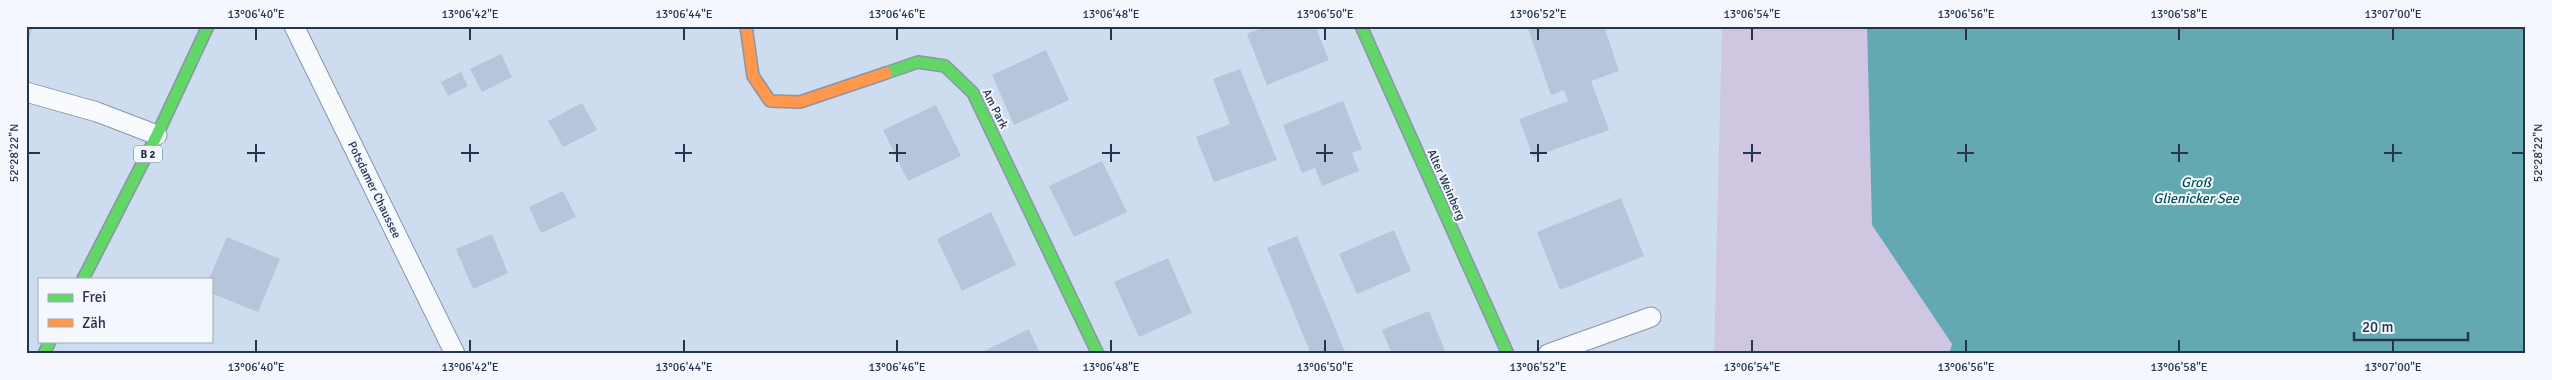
<svg xmlns="http://www.w3.org/2000/svg" width="2552" height="380" font-family="Signika,sans-serif">
	<style>
		.green { fill: #cfc7e2 }
		.water { fill: #64a8b2 }
		.building { fill: #b7c4d9 }
		.lines { fill: none; stroke-linecap: round; stroke-linejoin: round }
		.lane-casing { stroke: #8995a8; stroke-width: 21 }
		.fast-casing { stroke: #8995a8; stroke-width: 14 }
		.slow-casing { stroke: #8995a8; stroke-width: 14 }
		.lane { stroke: #f8fafd; stroke-width: 19 }
		.fast { stroke: #63d668; stroke-width: 11 }
		.slow { stroke: #ff974d; stroke-width: 11 }
		.ticks { fill: none; stroke: #26354d; stroke-width: 2 }
		.labels { text-anchor: middle; dominant-baseline: central; stroke-width: 4; stroke-linejoin: round; paint-order: stroke }
		.shield { fill: #f4f8fe; stroke: #647082; stroke-width: 1 }
		.shield-label { font-size: 11px; font-weight: bold; fill: #26354d }
		.street-label { font-size: 12px; fill: #26354d; stroke: #f4f8fe }
		.water-label { font-size: 14px; font-style: italic; fill: #005357; stroke: #f4f8fe }
		.neatline { fill: none; stroke: #26354d; stroke-width: 2 }
		.ticks-label { font-size: 12px; text-anchor: middle; fill: #26354d }
	</style>
	<rect width="100%" height="100%" fill="#cedcf0"/>
	<path class="green" d="M1722,26H1867L1872,225L1952,344L1949,354H1714Z"/>
	<path class="water" d="M1867,26H2526V354H1949L1952,344L1872,225Z"/>
	<path class="building" d="M26,26H33L27,47H26Z
		M1267,26H1315L1329,60L1267,85L1247,34Z
		M1527,26H1604L1619,71L1591,81L1609,130L1533,157L1519,119L1568,101L1564,90L1551,95Z
		M1046,50L1069,100L1014,125L992,75Z
		M501,54L512,77L482,92L470,69Z
		M1240,69L1277,160L1214,182L1196,137L1230,124L1213,79Z
		M461,72L468,86L448,96L441,82Z
		M1343,101L1362,149L1352,153L1359,171L1322,186L1315,168L1302,173L1283,125Z
		M582,103L597,130L563,147L548,121Z
		M936,105L961,156L908,181L883,130Z
		M1102,161L1127,212L1074,237L1049,186Z
		M563,191L576,217L541,233L529,207Z
		M1621,198L1644,256L1560,290L1537,232Z
		M991,212L1016,265L962,291L937,239Z
		M1394,230L1411,271L1357,294L1339,254Z
		M492,234L508,273L473,289L456,249Z
		M1297,236L1346,354H1311L1267,248Z
		M227,237L280,259L258,312L211,293L209,279Z
		M1168,258L1192,313L1139,337L1114,282Z
		M1429,311L1446,354H1392L1382,330Z
		M1029,329L1040,354H978Z"/>
	<g class="lines">
		<g class="lane-casing">
			<path id="lane" d="M294,26L455,354
				M26,92L97,112L157,135
				M1548,354L1651,317"/>
		</g>
		<g class="fast-casing">
			<path id="fast" d="M1361,26L1508,354
				M886,73L918,62L945,66L973,93L1098,354
				M83,279L157,135L208,26
				M44,354L50,341"/>
		</g>
		<g class="slow-casing">
			<path id="slow" d="M746,26L753,76L770,101L800,102L886,73"/>
		</g>
		<use href="#lane" class="lane"/>
		<use href="#fast" class="fast"/>
		<use href="#slow" class="slow"/>
	</g>
	<path class="ticks" d="M256,28V40M470,28V40M684,28V40M897,28V40M1111,28V40M1325,28V40M1538,28V40M1752,28V40M1966,28V40M2179,28V40M2393,28V40M256,144V162M470,144V162M684,144V162M897,144V162M1111,144V162M1325,144V162M1538,144V162M1752,144V162M1966,144V162M2179,144V162M2393,144V162M28,153H40M247,153H265M461,153H479M675,153H692M889,153H906M1102,153H1120M1316,153H1333M1530,153H1547M1743,153H1761M1957,153H1974M2171,153H2188M2384,153H2402M2512,153H2524M256,340V352M470,340V352M684,340V352M897,340V352M1111,340V352M1325,340V352M1538,340V352M1752,340V352M1966,340V352M2179,340V352M2393,340V352"/>
	<g class="labels">
		<rect class="shield" x="134" y="145.5" width="28" height="17" rx="4"/>
		<g class="shield-label">
			<text x="148" y="154">B 2</text>
		</g>
		<g class="street-label">
			<text transform="translate(995 109) rotate(63)">Am Park</text>
			<text transform="translate(1446 185) rotate(66)">Alter Weinberg</text>
			<text transform="translate(374 190) rotate(64)">Potsdamer Chaussee</text>
		</g>
		<g class="water-label">
			<text x="2196" y="182">Groß<tspan x="2196" dy="16">Glienicker See</tspan></text>
		</g>
	</g>
	<rect width="2552" height="380" fill="none" stroke="#f4f8fe" stroke-width="55"/>
	<rect x="38" y="278" width="175" height="65" fill="#f4f8fe" stroke="#a2aab7"/>
	<rect x="48" y="294" width="25" height="8" fill="#63d668" stroke="#a2aab7"/>
	<text x="82" y="302" font-size="15" fill="#26354d">Frei</text>
	<rect x="48" y="319" width="25" height="8" fill="#ff974d" stroke="#a2aab7"/>
	<text x="82" y="328" font-size="15" fill="#26354d">Zäh</text>
	<path d="M2354 332v8h114v-8" fill="none" stroke="#26354d" stroke-width="2.5"/>
	<text x="2362" y="332" font-size="15" fill="#26354d" stroke="#f4f8fe" stroke-width="4" paint-order="stroke">20 m</text>
	<rect x="28" y="28" width="2496" height="324" class="neatline"/>
	<g class="ticks-label">
		<text x="256" y="18">13°06'40"E</text>
		<text x="470" y="18">13°06'42"E</text>
		<text x="684" y="18">13°06'44"E</text>
		<text x="897" y="18">13°06'46"E</text>
		<text x="1111" y="18">13°06'48"E</text>
		<text x="1325" y="18">13°06'50"E</text>
		<text x="1538" y="18">13°06'52"E</text>
		<text x="1752" y="18">13°06'54"E</text>
		<text x="1966" y="18">13°06'56"E</text>
		<text x="2179" y="18">13°06'58"E</text>
		<text x="2393" y="18">13°07'00"E</text>
		<text transform="translate(14 153) rotate(-90)" y="4">52°28'22"N</text>
		<text transform="translate(2538 153) rotate(-90)" y="4">52°28'22"N</text>
		<text x="256" y="371">13°06'40"E</text>
		<text x="470" y="371">13°06'42"E</text>
		<text x="684" y="371">13°06'44"E</text>
		<text x="897" y="371">13°06'46"E</text>
		<text x="1111" y="371">13°06'48"E</text>
		<text x="1325" y="371">13°06'50"E</text>
		<text x="1538" y="371">13°06'52"E</text>
		<text x="1752" y="371">13°06'54"E</text>
		<text x="1966" y="371">13°06'56"E</text>
		<text x="2179" y="371">13°06'58"E</text>
		<text x="2393" y="371">13°07'00"E</text>
	</g>
</svg>
